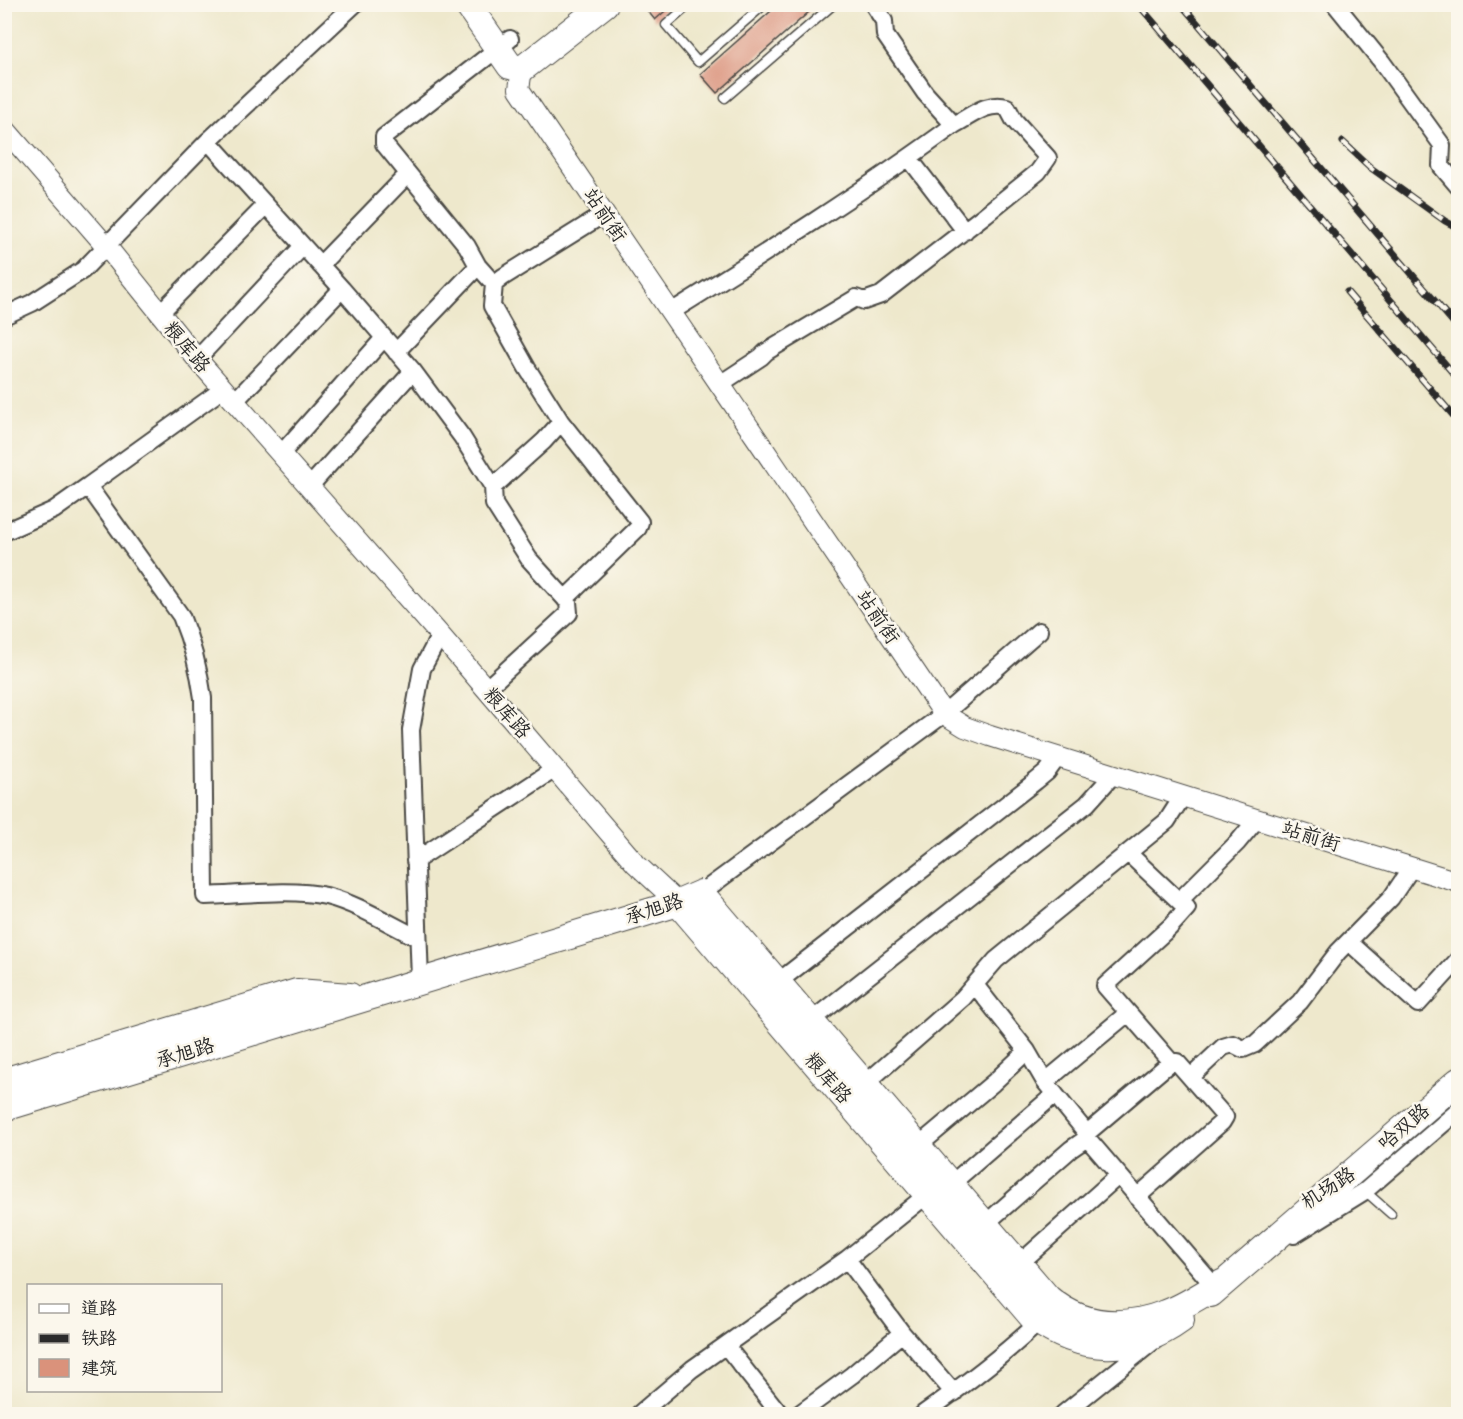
<svg xmlns="http://www.w3.org/2000/svg" width="1463" height="1419" font-family="Pangolin,'LXGW WenKai TC',sans-serif">
	<style>
		.building { fill: #da927b }
		.lines { fill: none; stroke-linecap: round; stroke-linejoin: round }
		.service-casing { stroke: #484743; stroke-width: 11 }
		.minor-casing { stroke: #484743; stroke-width: 20 }
		.tertiary-casing { stroke: #484743; stroke-width: 22 }
		.primary-casing { stroke: #484743; stroke-width: 28 }
		.service { stroke: #fff; stroke-width: 8 }
		.minor { stroke: #fff; stroke-width: 16 }
		.tertiary { stroke: #fff; stroke-width: 20 }
		.primary { stroke: #fff; stroke-width: 26 }
		.rail-casing { stroke: #2b2b2b; stroke-width: 7 }
		.rail { stroke: #fbf7ec; stroke-width: 4.5; stroke-dasharray: 14; stroke-linecap: butt }
		.labels { text-anchor: middle; dominant-baseline: central; stroke-width: 5; stroke-linejoin: round; paint-order: stroke }
		.street-label { font-size: 20px; fill: #2b2b2b; stroke: #fbf7ec }
	</style>
	<rect width="100%" height="100%" fill="#fbf7ec"/>
	<filter id="ink" filterUnits="userSpaceOnUse"><feTurbulence type="fractalNoise" baseFrequency=".0167" numOctaves="2"/><feDisplacementMap in="SourceGraphic" scale="12" xChannelSelector="R" yChannelSelector="G"/><feConvolveMatrix kernelMatrix="1 2 1 2 8 2 1 2 1" color-interpolation-filters="sRGB"/></filter>
	<filter id="wash" filterUnits="userSpaceOnUse"><feTurbulence type="fractalNoise" baseFrequency=".008" numOctaves="4" result="noise"/><feDisplacementMap in="SourceGraphic" scale="24" xChannelSelector="R" yChannelSelector="G"/><feGaussianBlur stdDeviation="1.35" result="paint"/><feColorMatrix in="noise" values="0 0 0 0 0 0 0 0 0 0 0 0 0 0 0 0 0 1.4 0 .05"/><feComposite in="paint" operator="in"/></filter>
	<g filter="url(#wash)">
		<rect width="100%" height="100%" fill="#eee8cc"/>
		<g id="blocks">
			<path class="building" d="M642,4H673L655,20Z
				M779,4H818L717,93L700,74Z"/>
		</g>
	</g>
	<g filter="url(#ink)">
		<use href="#blocks" fill-opacity="0" stroke="#484743" stroke-width="1.5"/>
		<g class="lines">
			<g class="service-casing">
				<path id="service" d="M690,4L666,25L698,62L765,4
					M725,98L834,4
					M1365,1191L1391,1214"/>
			</g>
			<g class="minor-casing">
				<path id="minor" d="M1335,4L1382,62L1442,145L1441,166L1458,186
					M510,39L384,137V144L467,246L478,266L494,284L503,277L604,214
					M208,141L342,289L413,371L462,437L493,487L494,504L529,559L568,602L569,613L486,689
					M909,158L965,231
					M320,265L408,174
					M494,284L492,306L527,368L561,422
					M671,312C767,252 863,192 954,125L925,93L885,35L884,21L873,4
					M159,314L266,205
					M4,316L32,303L83,270L208,141L355,4
					M396,352L478,266
					M197,359L303,246
					M720,384L761,357L766,352L856,298L864,301L881,295L986,214L1038,172L1048,158L1014,120L1007,107C987,101 971,116 954,125
					M223,389L88,486L181,616C192,643 199,669 203,698L205,896C241,895 291,888 326,896C358,904 389,924 418,938
					M235,401L342,289
					M281,454L384,338
					M310,486L413,371
					M493,487L544,441L561,422L640,522L638,528L565,599
					M4,532L54,510L88,486
					M1128,853L1179,901
					M415,861L555,769
					M701,893L944,714L1039,631
					M1349,942L1418,1004L1458,960
					M420,980L411,730L422,669L440,635
					M778,982L1036,781L1047,772L1058,757
					M975,985L1027,1051L1045,1082L1085,1131L1087,1138L1215,1287
					M811,1021L1087,804L1113,775
					M1171,1062L1105,986L1170,927L1187,908L1179,901L1238,842L1257,819
					M1191,1077L1223,1047L1233,1044L1243,1049L1255,1044L1300,1002L1338,952L1391,898L1412,867
					M1045,1082L1128,1013
					M865,1084L963,998L996,960L1167,821L1183,796
					M1086,1134L1171,1062H1177L1225,1117L1222,1122L1137,1197
					M918,1146L993,1083L1027,1051
					M951,1184L1055,1094
					M985,1224L1071,1149L1087,1138
					M1294,1235L1365,1191L1458,1111
					M847,1259L902,1333L954,1393
					M1019,1264L1119,1175
					M726,1346L780,1414
					M639,1414L692,1369L847,1259L928,1194
					M799,1414L852,1375L902,1333
					M923,1414C963,1386 1003,1356 1039,1322
					M1063,1414L1155,1340"/>
			</g>
			<g class="tertiary-casing">
				<path id="tertiary" d="M522,69L519,89L944,714L965,727L990,736L1458,882
					M4,128L107,247L197,359L440,635L636,864L678,903"/>
			</g>
			<g class="primary-casing">
				<path id="primary" d="M467,4L510,66L522,69
					M522,69L605,4
					M678,903L1033,1318C1081,1353 1133,1355 1181,1320
					M4,1081L297,992L350,996
					M4,1108L678,903L701,893L1048,1298C1083,1328 1124,1329 1166,1313C1186,1306 1205,1292 1224,1282
					M1211,1294L1458,1081"/>
			</g>
			<use href="#service" class="service"/>
			<use href="#minor" class="minor"/>
			<use href="#tertiary" class="tertiary"/>
			<use href="#primary" class="primary"/>
			<g class="rail-casing">
				<path id="rail" d="M1138,4L1458,379
					M1181,4L1458,328
					M1343,142L1371,168L1445,221L1458,228
					M1347,292L1458,421"/>
			</g>
			<use href="#rail" class="rail"/>
		</g>
	</g>
	<g class="labels">
		<g class="street-label">
			<text transform="translate(605 215) rotate(56)">站前街</text>
			<text transform="translate(187 347) rotate(50)">粮库路</text>
			<text transform="translate(878 617) rotate(56)">站前街</text>
			<text transform="translate(507 713) rotate(49)">粮库路</text>
			<text transform="translate(1311 836) rotate(17)">站前街</text>
			<text transform="translate(654 909) rotate(-18)">承旭路</text>
			<text transform="translate(185 1053) rotate(-17)">承旭路</text>
			<text transform="translate(828 1078) rotate(49)">粮库路</text>
			<text transform="translate(1404 1127) rotate(-41)">哈双路</text>
			<text transform="translate(1328 1188) rotate(-33)">机场路</text>
		</g>
	</g>
	<rect width="1463" height="1419" fill="none" stroke="#fbf7ec" stroke-width="24"/>
	<rect x="27" y="1284" width="195" height="108" fill="#fbf7ec" stroke="#a8a59f" stroke-width="1.5"/>
	<rect x="39" y="1304" width="30" height="9" fill="#ffffff" stroke="#a8a59f" stroke-width="1.5"/>
	<text x="81" y="1314" font-size="18" fill="#2b2b2b">道路</text>
	<rect x="39" y="1334" width="30" height="9" fill="#2b2b2b" stroke="#a8a59f" stroke-width="1.5"/>
	<text x="81" y="1344" font-size="18" fill="#2b2b2b">铁路</text>
	<rect x="39" y="1359" width="30" height="18" fill="#da927b" stroke="#a8a59f" stroke-width="1.5"/>
	<text x="81" y="1374" font-size="18" fill="#2b2b2b">建筑</text>
</svg>
